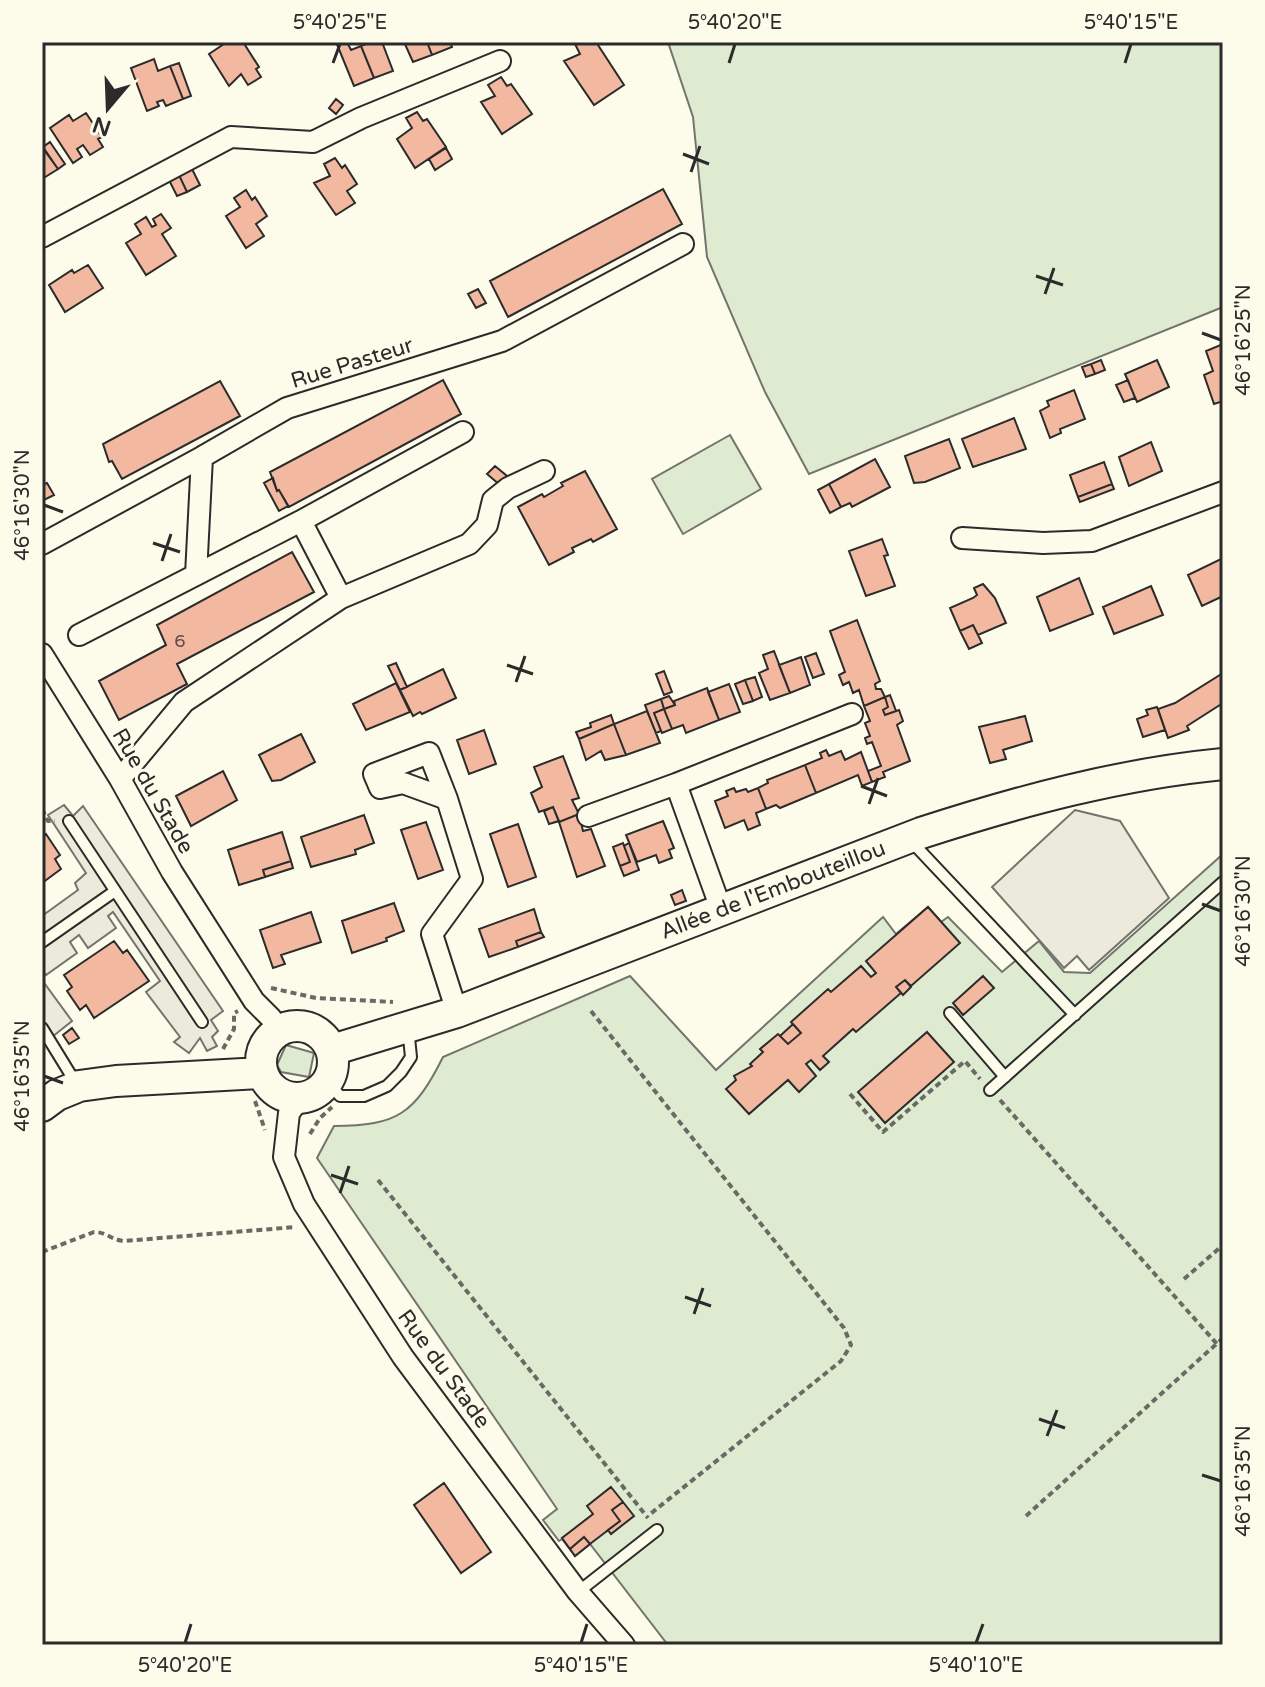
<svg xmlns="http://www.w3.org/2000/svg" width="1265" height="1687" font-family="'Varela Round',sans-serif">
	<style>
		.green { fill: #deebd1; stroke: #74746e; stroke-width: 2 }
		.parking { fill: #eceadb; stroke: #74746e; stroke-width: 2 }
		.building { fill: #f2b8a0; stroke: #2b2b2b; stroke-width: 2 }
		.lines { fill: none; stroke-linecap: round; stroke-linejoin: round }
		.lane-casing { stroke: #2b2b2b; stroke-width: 14 }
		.street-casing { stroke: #2b2b2b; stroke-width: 24 }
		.secondary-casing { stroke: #2b2b2b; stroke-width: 34 }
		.path { stroke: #6a6964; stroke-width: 4; stroke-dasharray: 6 4; stroke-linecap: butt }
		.lane { stroke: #fdfbea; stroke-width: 10 }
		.street { stroke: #fdfbea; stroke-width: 20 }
		.secondary { stroke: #fdfbea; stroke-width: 30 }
		.ticks { fill: none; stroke: #2b2b2b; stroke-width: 3 }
		.labels { text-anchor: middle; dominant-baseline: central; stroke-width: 6; stroke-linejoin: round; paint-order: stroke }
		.number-label { font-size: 18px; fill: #5d4e48 }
		.street-label { font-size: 22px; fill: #2b2b2b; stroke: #fdfbea }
		.neatline { fill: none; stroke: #2b2b2b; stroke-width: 3 }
		.ticks-label { font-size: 20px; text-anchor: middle; fill: #2b2b2b }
	</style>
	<rect width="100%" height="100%" fill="#fdfbea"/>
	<path class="green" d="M668,42H1223V307L809,474L765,392L707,257L693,117Z
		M730,435L761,489L683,534L652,479Z
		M1223,854V1645H668L590,1544L575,1556L562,1539L559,1541L543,1520L557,1509L317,1158L334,1126C398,1126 415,1113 443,1057L630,976L716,1070L883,917L896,934L928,907L941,922L948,917L1002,972L1039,941L1064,972L1090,973Z
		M286,1045L314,1053L309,1077L281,1072L277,1065Z"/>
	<path class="parking" d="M64,805L73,816L83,806L223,1011L211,1020L218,1031L212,1037L217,1046L207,1051L200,1038L189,1053L174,1042L180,1037L146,992L160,981L113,912L108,916L116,928L88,948L79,935L70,942L77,953L46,975L42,969V916L78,890L75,883L86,873L48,815Z
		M1075,810L1120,821L1169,898L1089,970L1077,956L1064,968L992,887Z
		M42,980L72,1021L42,1045Z"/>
	<path class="building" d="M227,42H243L259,67L256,69L261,77L248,85L241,74L229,86L209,54Z
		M336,42H347L351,50L361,46L374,78L354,86Z
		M382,42L393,71L374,78L361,46L371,42Z
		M404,42H427L432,55L413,62Z
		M427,42H450L452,47L432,55Z
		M574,42L591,44L596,42L624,85L594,105L564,61L580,54Z
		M154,59L158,71L170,66L183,99L166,106L163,100L157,102L159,106L147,111L131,68Z
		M179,63L191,96L183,99L170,66Z
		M501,77L507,86L511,84L532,114L502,134L481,102L495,96L488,85Z
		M336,99L343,105L336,114L329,108Z
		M417,112L423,121L427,119L446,147L415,168L397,139L412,128L406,118Z
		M86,113L102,137L98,139L103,147L90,155L83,145L77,149L82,157L73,163L50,128L69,115L73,121Z
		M50,142L65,164L58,169L43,147Z
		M42,147L58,169L42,179Z
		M446,148L452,159L435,170L429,159Z
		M335,158L342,168L345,165L357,184L347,191L355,203L336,215L314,183L330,176L324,164Z
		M192,169L200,185L187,192L179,175Z
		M179,175L187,192L177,196L169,180Z
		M663,189L682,224L508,317L490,281Z
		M246,190L252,200L255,197L267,216L256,224L264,236L246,248L226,216L240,207L234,198Z
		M161,214L171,228L162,234L176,256L146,275L126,243L141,234L135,224L146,217L152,227L156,225L153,219Z
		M88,265L103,288L65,312L49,285L72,270L74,273Z
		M478,289L486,303L476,308L468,294Z
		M1223,344V401L1214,404L1204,375L1213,371L1206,351Z
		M1101,360L1105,370L1095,374L1091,364Z
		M1157,360L1169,387L1137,402L1125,374Z
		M1091,364L1095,374L1086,377L1082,367Z
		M443,380L461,414L289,507L279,490L277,491L270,472Z
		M1128,380L1135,398L1124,402L1116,385Z
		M220,381L240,416L122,479L112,461L109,462L103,444Z
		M1074,390L1085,419L1060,429L1061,433L1050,438L1040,411L1049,406L1047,401Z
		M1014,418L1026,449L973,467L962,439Z
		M949,439L960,468L925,482L914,483L905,456Z
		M1151,442L1162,471L1129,486L1119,457Z
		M875,459L890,487L852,507L850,503L841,507L829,484Z
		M1104,462L1112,484L1078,497L1070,475Z
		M495,466L507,476L500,485L487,474Z
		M585,471L617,529L593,542L591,539L572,548L574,552L549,565L518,507L542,494L544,497L563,486L561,483Z
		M273,478L277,491L279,490L288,506L279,511L264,483Z
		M47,483L54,495L42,501V485Z
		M829,484L841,507L830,513L818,490Z
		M1112,484L1114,489L1080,502L1078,497Z
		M882,539L888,555L884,556L895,586L866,596L849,551Z
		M292,552L314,592L177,664L187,684L119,720L99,681L166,645L157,625Z
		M1223,558V596L1202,606L1188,575Z
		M1079,578L1093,614L1050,631L1037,597Z
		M983,584L995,598L1006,623L978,635L973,625L960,631L950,608L973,598L977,595L974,588Z
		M1151,586L1163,615L1114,634L1103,607Z
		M857,620L880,681L875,684L876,689H881L885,697L864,706L859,690L853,693L849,682L843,685L839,675L845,672L830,631Z
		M973,625L982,643L969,649L960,631Z
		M774,651L790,693L770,700L759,673L768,669L763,655Z
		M816,653L824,674L813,678L805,657Z
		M801,657L810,685L790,693L779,665Z
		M396,663L407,687L400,690L388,666Z
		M443,669L456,698L422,714L420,712L413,716L400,690Z
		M664,671L672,692L664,695L656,674Z
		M1223,673V703L1187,726L1189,730L1168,738L1158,709L1175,703Z
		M755,677L762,697L753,701L745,680Z
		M745,680L753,701L743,704L735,684Z
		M396,683L410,712L366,730L353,704Z
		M729,684L740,712L719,720L708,692Z
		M707,688L719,720L686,733L683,725L672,729L664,709L675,705L674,701Z
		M890,695L896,711L885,715L883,710L888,707L885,697Z
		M669,696L675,705L664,709L661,699Z
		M885,697L888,707L883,710L885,715L899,710L903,721L897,725L910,761L883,772L885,777L872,782L868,771L881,766L872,742L867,744L865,738L870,736L865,723L870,721L864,706Z
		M661,699L664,709L654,713L661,731L656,733L645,705Z
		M1157,707L1165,730L1143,737L1137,719L1148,715L1146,710Z
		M664,709L672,729L662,733L654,713Z
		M647,711L660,743L626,755L614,724Z
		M611,715L614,724L579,739L576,732L591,727L590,723Z
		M1025,716L1032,741L1003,750L1006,759L990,763L979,727Z
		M614,724L626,755L605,760L601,751L586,760L579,739Z
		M484,730L496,764L469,774L457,740Z
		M301,734L315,762L281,780L272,781L259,755Z
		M826,750L829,756L841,751L845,760L861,752L872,782L862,786L858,775L816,793L805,765L822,758L820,753Z
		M563,756L579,798L572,800L579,814L559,822L553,807L539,812L531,793L542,787L534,767Z
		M805,765L816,793L780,808L776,805L766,809L758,788L768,783L767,780Z
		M223,771L237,800L191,826L176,796Z
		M734,788L736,792L746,789L748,792L758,788L766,809L756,813L760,825L748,830L744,820L725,828L715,801L728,796L726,791Z
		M553,807L559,821L549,824L544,811Z
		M579,814L583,831L591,829L605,866L577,877L559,822Z
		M364,815L374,843L355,850L356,854L311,867L301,837Z
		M663,821L674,848L669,850L672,858L659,863L656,855L637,862L626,835Z
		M426,822L443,870L418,879L401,830Z
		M518,824L536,877L508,887L490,834Z
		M282,832L291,861L263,870L265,877L239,885L228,850Z
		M46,834L60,855L55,859L61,869L42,883V837Z
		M623,843L630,862L620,866L613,847Z
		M629,843L639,870L624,876L620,866L630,862L624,846Z
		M291,861L293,868L265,877L263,870Z
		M682,890L686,901L675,905L671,895Z
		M394,903L404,931L386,938L387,941L352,953L342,921Z
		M928,907L960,943L911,986L905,980L896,987L901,993L856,1032L853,1029L823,1056L829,1062L820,1070L811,1060L806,1064L816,1076L799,1092L788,1080L749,1114L726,1089L736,1080L734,1076L752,1066L750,1064L763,1052L760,1049L778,1034L788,1044L801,1033L791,1022L828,989L831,992L861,966L871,977L876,973L866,961Z
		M534,909L541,932L516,941L518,947L489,957L479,929Z
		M311,912L321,942L281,955L285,964L273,968L260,930Z
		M541,932L544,937L518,947L516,941Z
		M114,941L123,953L127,950L149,981L94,1018L86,1005L80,1010L67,991L72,987L64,975Z
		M983,976L994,988L963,1015L953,1003Z
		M905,980L911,987L903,995L896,987Z
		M793,1024L801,1033L788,1044L780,1036Z
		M72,1028L79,1038L69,1044L63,1035Z
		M927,1032L954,1062L885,1123L858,1092Z
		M444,1483L491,1552L461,1573L414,1505Z
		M611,1487L623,1502L612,1510L620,1521L590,1544L584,1537L570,1549L562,1538L593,1514L587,1506Z
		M623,1502L634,1516L611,1534L608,1530L620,1521L612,1510Z
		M584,1537L590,1544L575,1556L570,1549Z"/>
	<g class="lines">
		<g class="lane-casing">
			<path id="lane" d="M69,821L202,1022
				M910,840L1075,1015
				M42,942L115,891
				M950,1013L1005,1077
				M42,1028L77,1085
				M328,1082L340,1096H364L387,1086L401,1072L411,1057L408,1028
				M990,1090L1223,882
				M578,1592L657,1530"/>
		</g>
		<g class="street-casing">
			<path id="street" d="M42,237L231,137L313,142L361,118L500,61
				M301,521L341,598
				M962,538L1043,543L1092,541L1223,492
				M42,544L202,457L287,408L502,341L683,244
				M196,575L202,457
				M79,635L301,521L463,432
				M42,654L120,779L172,872L254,1001L271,1018L278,1030
				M120,779L184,702L341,598L469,544L487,525L493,500L508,488L544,471
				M676,784L721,909
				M447,799L403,783L380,788L374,774L429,753L447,799L472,879L432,934L457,1012
				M588,816L676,784L852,714
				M300,1098L289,1113L284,1157L304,1204L403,1357L578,1592L624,1645"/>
		</g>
		<g class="secondary-casing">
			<path id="secondary" d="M261 1062a36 36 0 1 1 72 0a36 36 0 1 1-72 0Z
				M332,1050L457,1012L921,833C1020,801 1119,774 1223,764
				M42,1106L57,1095L79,1086L116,1081L262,1073"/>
		</g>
		<path class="path" d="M42,809L48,821H55
			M271,988L316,998L393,1002
			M591,1011L844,1328L851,1345L841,1361L649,1515
			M223,1049L234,1029V1013L238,1011
			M850,1094L883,1132L965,1061L980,1079
			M1000,1100L1217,1344
			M255,1101L265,1130
			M310,1134L320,1118L332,1107
			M378,1180L648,1518
			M42,1252L94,1232C106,1232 112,1240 124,1241L296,1227
			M1184,1279L1223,1245
			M1026,1516L1223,1338"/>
		<use href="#lane" class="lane"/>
		<use href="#street" class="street"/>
		<use href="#secondary" class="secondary"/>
	</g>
	<path class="ticks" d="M333,63L340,44M729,63L735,44M1125,63L1131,44M683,154L709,164M691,172L700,146M1036,276L1063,285M1045,294L1054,268M1202,333L1221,340M44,505L63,512M153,543L180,552M162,561L171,534M507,665L533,674M516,682L525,656M861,786L887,796M869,804L878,778M1202,904L1221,911M44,1076L63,1083M331,1175L358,1184M340,1193L349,1166M685,1297L711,1306M694,1314L703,1288M1039,1419L1065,1428M1047,1436L1057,1410M1202,1475L1221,1481M185,1643L191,1624M581,1643L587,1624M976,1643L983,1624"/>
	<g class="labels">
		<g class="number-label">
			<text x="180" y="641">6</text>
		</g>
		<g class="street-label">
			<text transform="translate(352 363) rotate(-17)">Rue Pasteur</text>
			<text transform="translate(153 791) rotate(60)">Rue du Stade</text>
			<text transform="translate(773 890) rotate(-21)">Allée de l'Embouteillou</text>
			<text transform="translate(444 1369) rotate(54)">Rue du Stade</text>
		</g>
	</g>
	<rect width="1265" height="1687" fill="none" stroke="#fdfbea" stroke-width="88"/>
	<g transform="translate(108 108) rotate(199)" stroke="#fdfbea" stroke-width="6" paint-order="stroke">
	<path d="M0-6L14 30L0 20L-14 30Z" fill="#2b2b2b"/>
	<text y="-12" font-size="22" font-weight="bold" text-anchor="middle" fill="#2b2b2b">N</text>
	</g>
	<rect x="44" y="44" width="1177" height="1599" class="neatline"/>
	<g class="ticks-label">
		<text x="340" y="29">5°40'25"E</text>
		<text x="735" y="29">5°40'20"E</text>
		<text x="1131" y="29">5°40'15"E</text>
		<text transform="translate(1243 340) rotate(-90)" y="7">46°16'25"N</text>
		<text transform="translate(22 505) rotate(-90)" y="7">46°16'30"N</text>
		<text transform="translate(1243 911) rotate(-90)" y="7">46°16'30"N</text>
		<text transform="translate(22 1076) rotate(-90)" y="7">46°16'35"N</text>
		<text transform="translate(1243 1481) rotate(-90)" y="7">46°16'35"N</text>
		<text x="185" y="1672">5°40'20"E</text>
		<text x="581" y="1672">5°40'15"E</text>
		<text x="976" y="1672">5°40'10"E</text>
	</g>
</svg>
